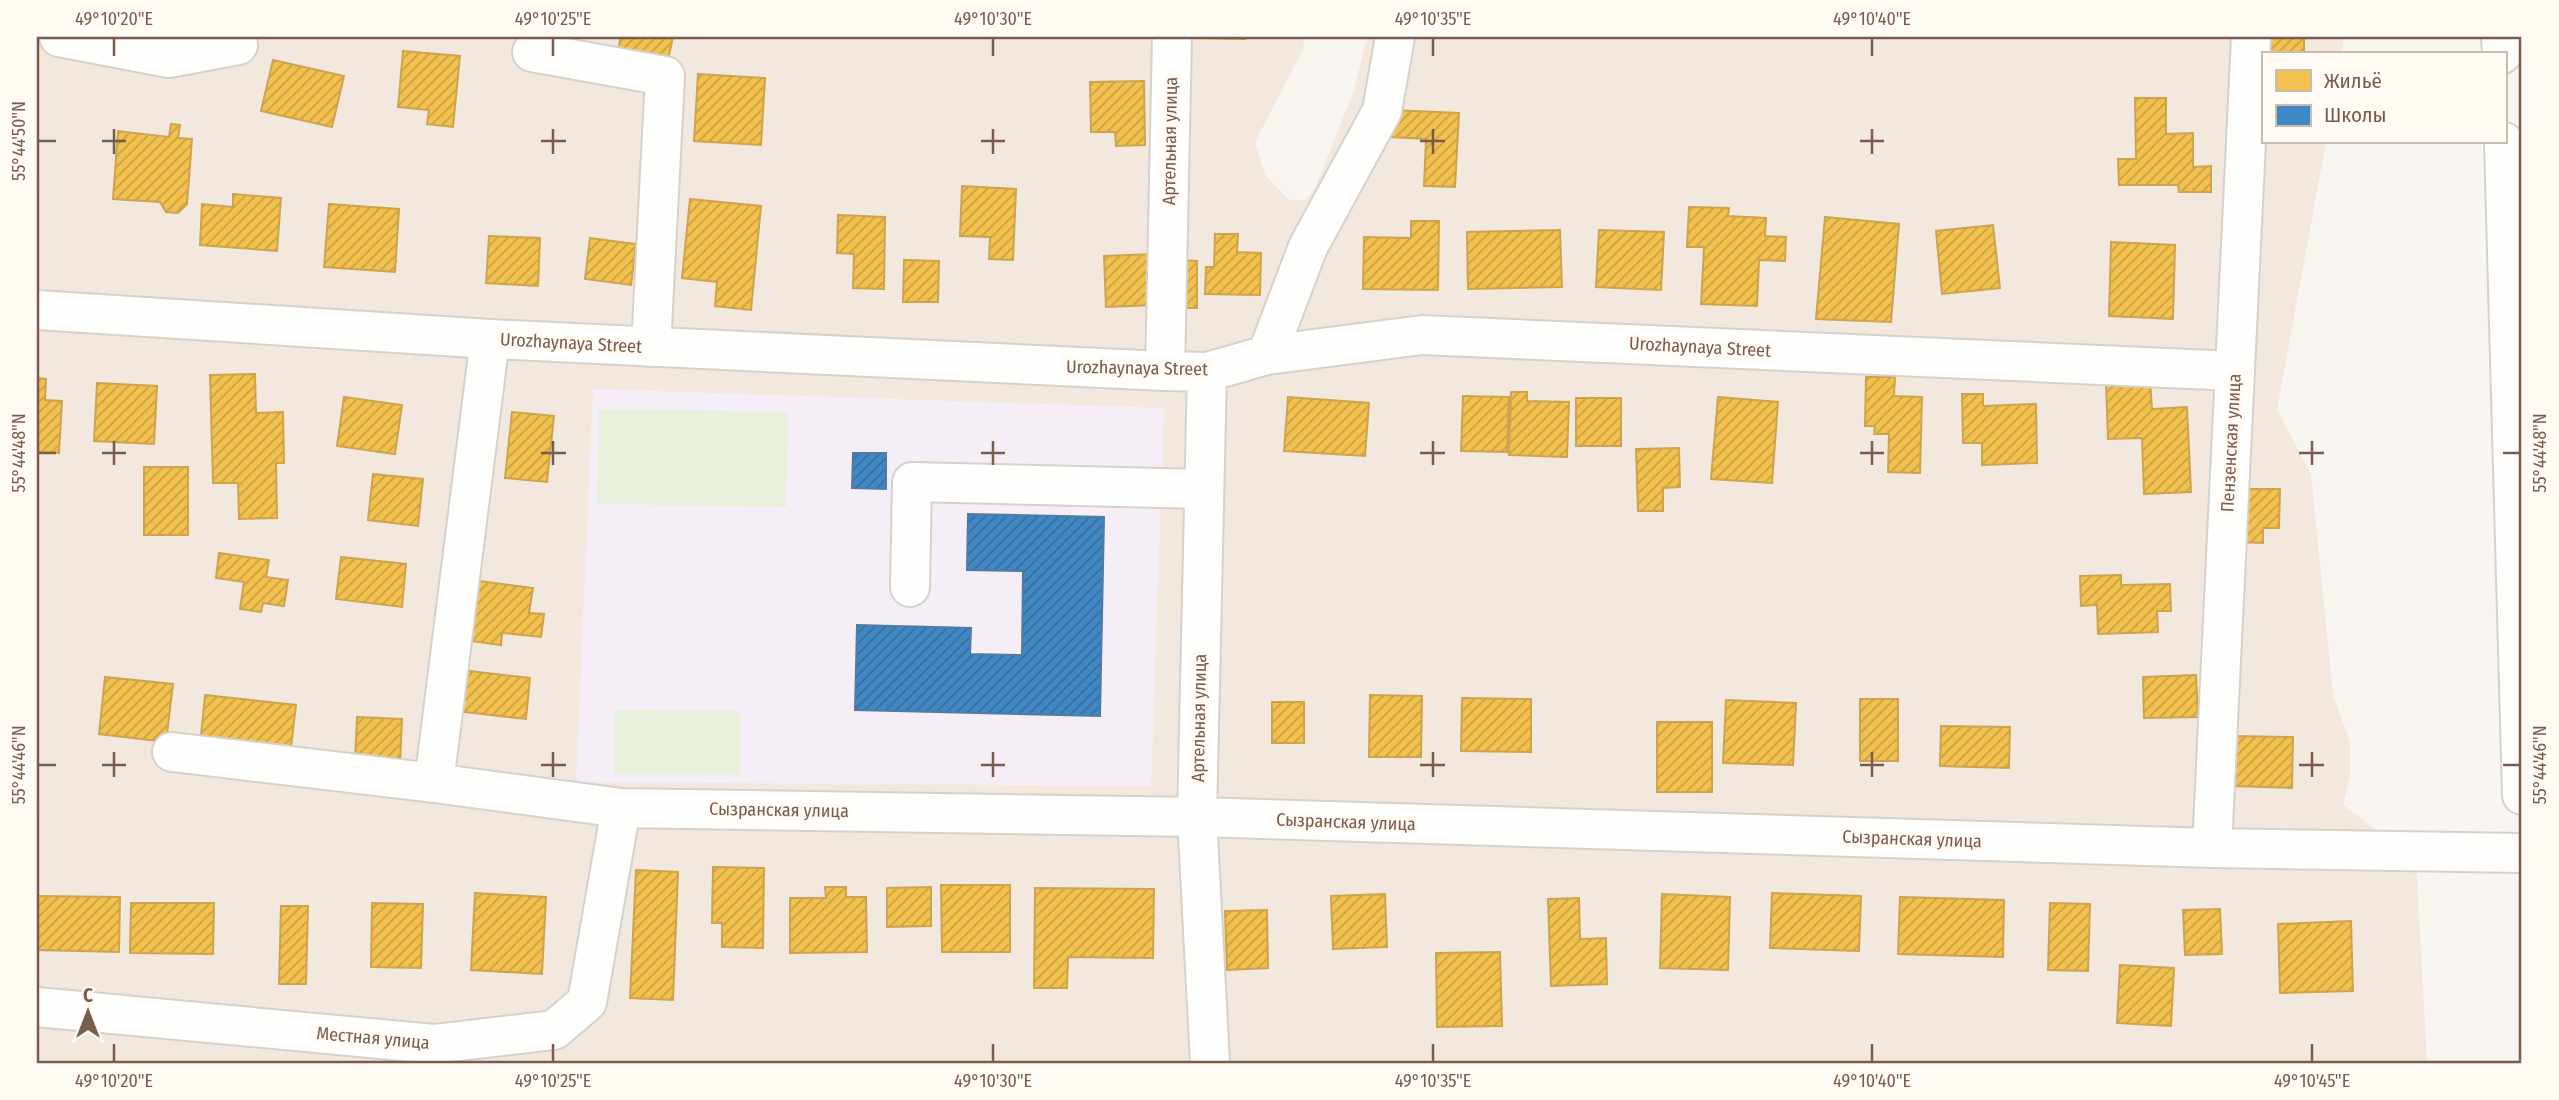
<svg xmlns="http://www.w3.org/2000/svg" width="2559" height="1100" font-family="'Fira Sans Condensed',sans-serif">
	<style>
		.residential { fill: #f2e8de }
		.education { fill: #f6eef6 }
		.green { fill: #e7f0db }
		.homes { fill: url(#homes-hatch); stroke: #cea34e; stroke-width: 2 }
		.schools { fill: url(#schools-hatch); stroke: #517ba1; stroke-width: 2 }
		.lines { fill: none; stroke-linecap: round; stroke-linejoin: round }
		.minor-casing { stroke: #d7d1cb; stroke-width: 42 }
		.minor { stroke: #fefefd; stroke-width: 38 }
		.ticks { fill: none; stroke: #7a5c4d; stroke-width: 2.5 }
		.labels { text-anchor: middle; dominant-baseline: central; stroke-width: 7; stroke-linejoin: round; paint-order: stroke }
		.street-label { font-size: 18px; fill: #7a5c4d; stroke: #fffaf3 }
		.neatline { fill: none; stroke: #7a5c4d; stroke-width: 2.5 }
		.ticks-label { font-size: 18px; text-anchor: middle; fill: #7a5c4d }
	</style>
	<defs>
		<pattern id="homes-hatch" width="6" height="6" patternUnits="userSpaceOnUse" patternTransform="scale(1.75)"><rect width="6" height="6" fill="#f2c14e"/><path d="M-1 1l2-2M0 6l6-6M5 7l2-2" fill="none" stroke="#c9a043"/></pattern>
		<pattern id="schools-hatch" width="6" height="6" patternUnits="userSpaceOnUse" patternTransform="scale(1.75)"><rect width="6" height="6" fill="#3f88c5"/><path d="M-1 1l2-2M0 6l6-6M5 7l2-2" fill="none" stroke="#386d9a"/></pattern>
	</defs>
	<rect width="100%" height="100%" fill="#f9f5f0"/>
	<path class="residential" d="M37,37H1303L1304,48L1255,142L1265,175L1289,200H1306L1316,186L1354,90L1367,37H2344L2342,54H2263V142H2326L2277,410L2311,474L2333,695L2350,742V777L2343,805L2416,860L2427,1063H37Z"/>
	<path class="education" d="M593,389L1164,408L1151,786L576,782Z"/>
	<path class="green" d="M599,409L788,412L786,507L597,504Z
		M615,710L740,711V775H615Z"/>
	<path class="homes" d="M621,37H673L668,60L618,50Z
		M1201,37H1245V39L1201,38Z
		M2253,37H2304V54H2263Z
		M403,51L460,56L453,127L427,124L429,110L398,107Z
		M273,60L344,76L332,127L261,111Z
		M698,74L765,78L761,145L694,141Z
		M1144,81L1145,145L1116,146L1115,132H1091L1090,82Z
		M2135,98H2166V134L2193,133V167L2211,166V192H2179L2178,185H2119L2118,159H2136Z
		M1391,110L1459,113L1455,187L1424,186L1426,139L1390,137Z
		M171,124L180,125L178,138L192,139L187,204L178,213L166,212L160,202L113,199L118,131L169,137Z
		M962,186L1016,189L1013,260L989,259L990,237L960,236Z
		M233,194L281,198L277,251L200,245L202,204L233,207Z
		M690,199L761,206L751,310L715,306L717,282L682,278Z
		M329,204L399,209L395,272L324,267Z
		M1689,207L1729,208L1728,216L1766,218L1765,236L1786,237L1785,261L1759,260L1757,306L1701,304L1704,247H1687Z
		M838,215L885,217L884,289L853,288L854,254L837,253Z
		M1825,217L1899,224L1891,322L1816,319Z
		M1411,221H1439L1438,290L1363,289L1364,237L1411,238Z
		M1993,225L2000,288L1942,294L1936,231Z
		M1560,230L1562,287L1468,289L1467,232Z
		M1599,230L1664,232L1661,290L1596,287Z
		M1215,234H1238L1237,252L1261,253L1260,295L1205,294L1206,267H1214Z
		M489,236L540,238L538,286L486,283Z
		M590,238L636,244L631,285L585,279Z
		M2111,242L2175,245L2173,319L2109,316Z
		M1153,254L1155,305L1106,307L1104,256Z
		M904,260L939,261L938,302H903Z
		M1179,260L1197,261V308H1178Z
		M255,374L256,413L283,412L284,463H276L277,518L239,519L238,483H213L210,375Z
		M1866,377H1895L1894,396L1922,397L1920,473L1888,472L1889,434H1874L1875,426H1865Z
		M37,378L46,379L45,400L62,401L59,453L37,452Z
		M2150,380L2152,409L2187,407L2191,492L2144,494L2142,438L2108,439L2106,382Z
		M97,383L157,386L154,444L94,441Z
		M1511,392H1527V401L1569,402L1567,457L1509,455Z
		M1962,394H1983V406L2036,404L2037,463L1982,465V443H1963Z
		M1463,396L1509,397L1507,452L1461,451Z
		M344,397L402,405L395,454L337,446Z
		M1288,397L1369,403L1365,456L1284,451Z
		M1718,397L1778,402L1772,483L1711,479Z
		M1576,398H1621V446H1576Z
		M512,412L554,416L547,482L505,478Z
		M1679,448L1680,487L1663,488V511H1638L1636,449Z
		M144,467H188V535H144Z
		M373,474L423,479L418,526L368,520Z
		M2240,489H2280L2279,528H2263V543L2240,542Z
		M219,553L269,560L266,577L288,580L284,606L263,603L261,612L240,609L244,582L216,578Z
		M341,557L406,564L402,607L336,599Z
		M2121,575V585L2170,584L2171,611H2157L2158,632L2098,634L2097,605L2081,606L2080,576Z
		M471,580L533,588L529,613L544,614L541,637L502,633L501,645L463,640Z
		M461,670L530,678L526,719L457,711Z
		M2196,675L2198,717L2144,718L2143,677Z
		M105,677L173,684L166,742L99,734Z
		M205,695L296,705L290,755L200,746Z
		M1370,695L1422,696L1421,757H1369Z
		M1462,698L1531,699V752L1461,751Z
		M1860,699H1898V761H1860Z
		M1726,700L1796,703L1793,765L1723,763Z
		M1272,702H1304V743H1272Z
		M357,717L402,719L400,764L355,763Z
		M1657,722H1712V792H1657Z
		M1941,726L2010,727L2009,768L1940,766Z
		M2233,736L2293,737L2292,788L2232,786Z
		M713,867L764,868L763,948L722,947V923H712Z
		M636,870L678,872L673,1000L630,998Z
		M941,885H1010V952H942Z
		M825,887H846V897H866L867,952L790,953V898H826Z
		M931,887V926L887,927V888Z
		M1035,888L1154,889L1153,958L1068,957L1067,988H1034Z
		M475,893L546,897L542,974L471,970Z
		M1772,893L1861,896L1859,951L1770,948Z
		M1385,894L1387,947L1333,949L1331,896Z
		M1662,894L1730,897L1728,970L1660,968Z
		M37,896L120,897L119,952L37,950Z
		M1900,897L2004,900L2003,957L1898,954Z
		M1579,898L1580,939L1606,938L1607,984L1551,986L1548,899Z
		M131,903H214L213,954L130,953Z
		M372,903L423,904L421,968L371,967Z
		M2050,903L2090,904L2088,971L2048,970Z
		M281,906H308L306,984H279Z
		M2220,909L2222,954L2185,955L2183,910Z
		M1267,910L1268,968L1227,970L1225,911Z
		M2351,921L2353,991L2280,993L2278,924Z
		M1500,952L1502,1026L1437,1027L1436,953Z
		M2120,965L2174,968L2171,1026L2117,1023Z"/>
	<path class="schools" d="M853,453H886V489L852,488Z
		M968,514L1104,517L1100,716L855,710L857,625L971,628L970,654L1022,655L1023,571L967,570Z"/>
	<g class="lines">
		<g class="minor-casing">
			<path id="minor" d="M59,37L169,58L238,45
				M2501,37L2502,54
				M532,52L665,76L651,347
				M2504,142L2522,795
				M37,310L490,339L1165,371L1207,372L1267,355L1422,335L2235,371
				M1267,355L1308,247L1382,111L1395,37
				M1165,371L1172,37
				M1207,372L1197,817L1210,1063
				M910,587L912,482L1204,489
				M172,752L434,783L621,808L1197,817L2212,848L2522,853
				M434,783L490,339
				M2212,848L2251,37
				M37,1007L434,1044L554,1030L587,1002L621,808"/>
		</g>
		<use href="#minor" class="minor"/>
	</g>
	<path class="ticks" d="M114,38V56M553,38V56M993,38V56M1433,38V56M1872,38V56M114,129V154M553,129V154M993,129V154M1433,129V154M1872,129V154M38,141H56M102,141H126M541,141H566M981,141H1005M1420,141H1445M1860,141H1884M114,441V465M553,441V465M993,441V465M1433,441V465M1872,441V465M2312,441V465M38,453H56M102,453H126M541,453H566M981,453H1005M1420,453H1445M1860,453H1884M2299,453H2324M2503,453H2520M114,752V777M553,752V777M993,752V777M1433,752V777M1872,752V777M2312,752V777M38,765H56M102,765H126M541,765H566M981,765H1005M1420,765H1445M1860,765H1884M2299,765H2324M2503,765H2520M114,1044V1062M553,1044V1062M993,1044V1062M1433,1044V1062M1872,1044V1062M2312,1044V1062"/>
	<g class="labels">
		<g class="street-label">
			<text transform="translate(1170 141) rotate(-89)">Артельная улица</text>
			<text transform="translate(571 343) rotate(3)">Urozhaynaya Street</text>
			<text transform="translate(1700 347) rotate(3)">Urozhaynaya Street</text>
			<text transform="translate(1137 368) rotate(1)">Urozhaynaya Street</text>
			<text transform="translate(2231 443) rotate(-87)">Пензенская улица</text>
			<text transform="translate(1199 718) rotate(-89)">Артельная улица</text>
			<text transform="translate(779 810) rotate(1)">Сызранская улица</text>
			<text transform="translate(1346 822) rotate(2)">Сызранская улица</text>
			<text transform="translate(1912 839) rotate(2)">Сызранская улица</text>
			<text transform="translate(373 1038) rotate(5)">Местная улица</text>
		</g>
	</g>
	<rect width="2559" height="1100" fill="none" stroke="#fffaf3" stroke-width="77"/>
	<rect x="2262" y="52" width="245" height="91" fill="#fffaf3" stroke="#cabbb1" stroke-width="2"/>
	<rect x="2276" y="70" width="35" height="21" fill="#f2c14e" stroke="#cabbb1" stroke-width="2"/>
	<text x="2324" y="88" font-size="21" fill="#7a5c4d">Жильё</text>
	<rect x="2276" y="105" width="35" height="21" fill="#3f88c5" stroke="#cabbb1" stroke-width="2"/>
	<text x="2324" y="122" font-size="21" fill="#7a5c4d">Школы</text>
	<g transform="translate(88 1012)" stroke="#fffaf3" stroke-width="5" paint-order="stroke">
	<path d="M0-5L12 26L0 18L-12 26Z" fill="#7a5c4d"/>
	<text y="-10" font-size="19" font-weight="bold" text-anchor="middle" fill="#7a5c4d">С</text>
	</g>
	<rect x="38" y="38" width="2482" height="1024" class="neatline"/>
	<g class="ticks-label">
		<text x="114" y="25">49°10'20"E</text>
		<text x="553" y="25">49°10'25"E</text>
		<text x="993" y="25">49°10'30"E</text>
		<text x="1433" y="25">49°10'35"E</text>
		<text x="1872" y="25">49°10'40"E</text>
		<text transform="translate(19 141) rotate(-90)" y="6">55°44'50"N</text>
		<text transform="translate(19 453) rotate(-90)" y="6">55°44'48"N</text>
		<text transform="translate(2540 453) rotate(-90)" y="6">55°44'48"N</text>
		<text transform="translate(19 765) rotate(-90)" y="6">55°44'46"N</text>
		<text transform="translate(2540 765) rotate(-90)" y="6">55°44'46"N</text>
		<text x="114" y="1087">49°10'20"E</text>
		<text x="553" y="1087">49°10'25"E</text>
		<text x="993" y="1087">49°10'30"E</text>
		<text x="1433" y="1087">49°10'35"E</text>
		<text x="1872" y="1087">49°10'40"E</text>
		<text x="2312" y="1087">49°10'45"E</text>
	</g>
</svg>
